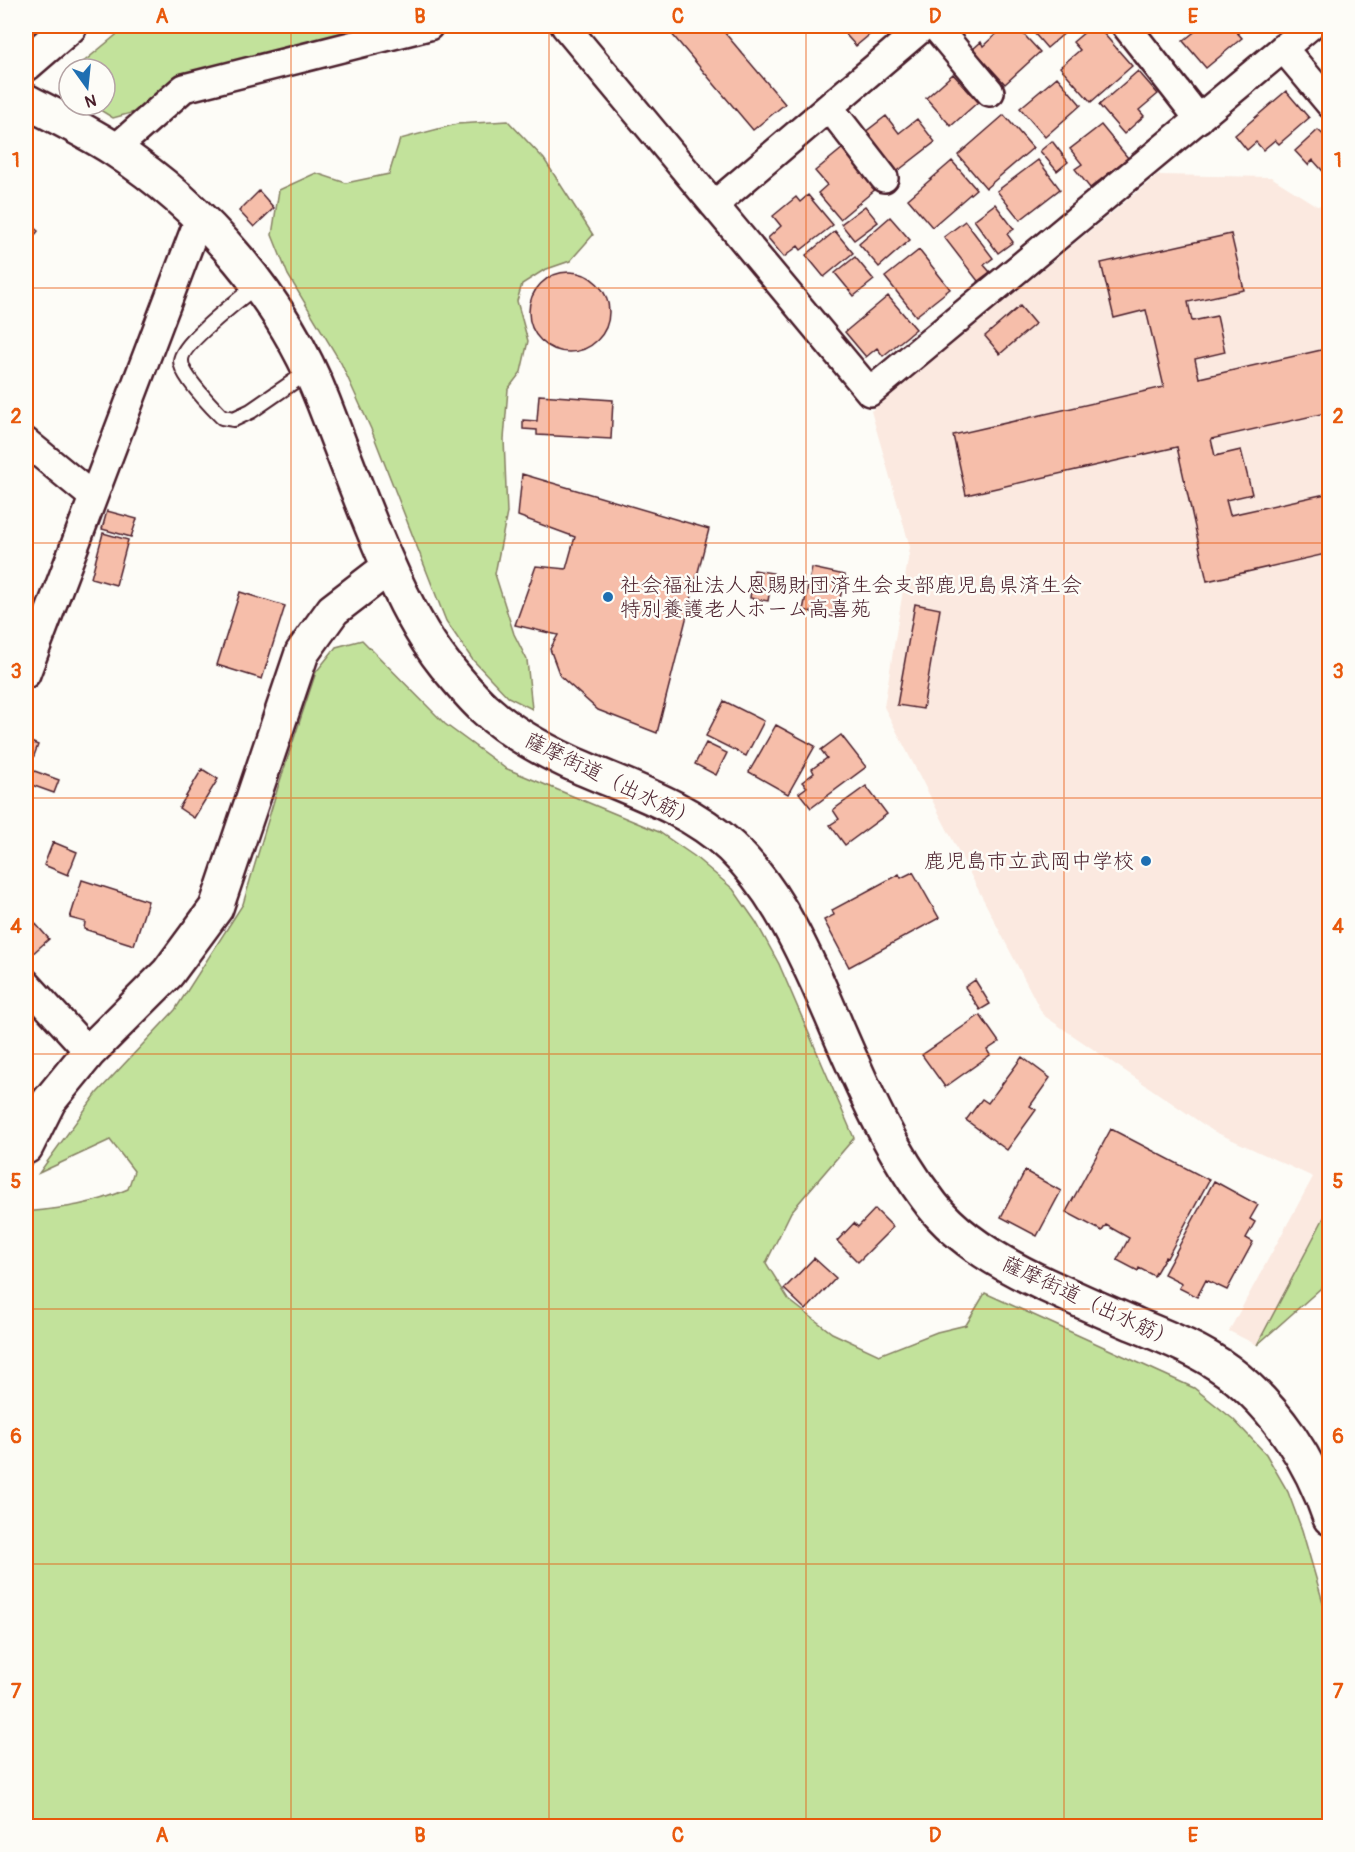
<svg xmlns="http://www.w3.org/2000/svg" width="1355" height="1852" font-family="Pangolin,'Klee One',sans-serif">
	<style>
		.built { fill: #fbe9e0 }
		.green { fill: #c2e29b; stroke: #868063; stroke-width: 1.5 }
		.building { fill: #f6beaa; stroke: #4a1f2b; stroke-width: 1.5 }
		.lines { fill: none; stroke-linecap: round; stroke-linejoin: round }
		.service-casing { stroke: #4a1f2b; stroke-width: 18 }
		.minor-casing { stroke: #4a1f2b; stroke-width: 32 }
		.tertiary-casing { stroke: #4a1f2b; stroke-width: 38 }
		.service { stroke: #fdfcf7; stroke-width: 14 }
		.minor { stroke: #fdfcf7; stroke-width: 27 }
		.tertiary { stroke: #fdfcf7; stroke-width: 33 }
		.grid { fill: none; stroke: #e8590c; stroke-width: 1.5; stroke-opacity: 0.55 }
		.poi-dot { fill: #1f6fb2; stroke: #fdfcf7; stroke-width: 2 }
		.labels { text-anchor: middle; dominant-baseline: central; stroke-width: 5; stroke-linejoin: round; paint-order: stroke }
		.poi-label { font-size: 21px; fill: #4a1f2b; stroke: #fdfcf7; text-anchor: start }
		.street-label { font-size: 21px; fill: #4a1f2b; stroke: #fdfcf7 }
		.neatline { fill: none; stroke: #e8590c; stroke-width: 2 }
		.grid-label { font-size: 20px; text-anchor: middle; font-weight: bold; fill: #e8590c }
	</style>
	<rect width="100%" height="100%" fill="#fdfcf7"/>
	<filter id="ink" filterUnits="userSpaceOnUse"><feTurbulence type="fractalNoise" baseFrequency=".0167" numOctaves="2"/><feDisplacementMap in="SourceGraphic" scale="12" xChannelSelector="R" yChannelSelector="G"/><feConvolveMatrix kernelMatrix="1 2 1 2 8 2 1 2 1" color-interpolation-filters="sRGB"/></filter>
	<g filter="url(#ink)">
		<path class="built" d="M1158,175L1271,177L1317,206L1329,203V1208L1257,1345L1229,1331L1313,1177L1213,1131L1043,1015L884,707L910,547L871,411Z"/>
		<path class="green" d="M127,26H361L364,29L178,75L142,110L113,118L92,105H105V69H75Z
			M508,121L544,159L593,235L570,261L544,270L522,284L517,301L528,341L521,372L508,389L504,439L507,513L495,574L514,634L527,660L532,709L508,697L472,659L446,621L371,429L341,363L288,275L272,235L279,190L316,173L346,183L389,174L400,139L457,124Z
			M362,640L445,724L505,768L659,832L694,856L733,889L756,922L779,964L854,1138L791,1212L766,1263L789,1300L832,1333L879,1355L937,1332L966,1325L985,1293L1194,1388L1233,1419L1266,1454L1288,1492L1302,1530L1329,1623V1826H26V1212C64,1208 92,1205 128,1189L134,1171L110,1140L39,1173L97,1093L175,1010L243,904L278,787L316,672L336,647Z
			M1329,1208V1281L1257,1345Z"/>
		<path class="building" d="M665,26H719L785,104L753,130Z
			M838,26H880L856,46Z
			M1005,26H1016L1040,52L1005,84L973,49L981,42L983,46Z
			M1028,26H1073L1047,48Z
			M1092,26H1097L1132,66L1091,102L1060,67L1080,50L1073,42Z
			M1202,26H1231L1242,38L1206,68L1183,41Z
			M1138,71L1158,94L1139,110L1144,116L1124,134L1099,105Z
			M953,74L978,102L951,126L926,98Z
			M1057,77L1081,105L1045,137L1020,108Z
			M1286,91L1309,118L1279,144L1275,140L1263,150L1256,142L1247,150L1235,135Z
			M1004,115L1033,148L986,188L958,155Z
			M886,116L899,133L917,119L935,142L895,173L864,133Z
			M1101,125L1128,158L1090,188L1075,169L1082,164L1070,149Z
			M1318,130L1330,141V179L1313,160L1308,165L1295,151Z
			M1052,141L1068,162L1057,171L1040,151Z
			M843,148L877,188L840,219L818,193L827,185L815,171Z
			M1038,160L1060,189L1020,220L997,191Z
			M952,161L976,189L932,227L908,199Z
			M259,191L274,208L254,227L239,211Z
			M808,195L833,225L801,250L798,246L784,257L768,238L781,226L773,216L796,197L800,202Z
			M995,204L1014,229L1007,234L1013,242L998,253L974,220Z
			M865,206L878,222L854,240L841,224Z
			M890,217L910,240L879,267L859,244Z
			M26,221L38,231L26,246Z
			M965,221L993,258L984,265L990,272L978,281L944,237Z
			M835,231L853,253L824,277L806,255Z
			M1231,234L1244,290L1188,302L1192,321L1217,316L1225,352L1195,359L1199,378L1330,348V412L1211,439L1215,456L1241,450L1252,494L1226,500L1230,515L1330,493V553L1207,581L1177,447L966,495L953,435L1164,387L1146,310L1114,318L1101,263Z
			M919,250L950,289L916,316L885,277Z
			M855,257L874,280L854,296L835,273Z
			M529 312a40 40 0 1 1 80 0a40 40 0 1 1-80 0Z
			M888,296L916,329L883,356L877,348L866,357L845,332Z
			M1020,306L1035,324L1000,354L985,336Z
			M539,395L613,400L611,439L537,435V430L523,429V420L537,421Z
			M522,474L709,529L657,733L598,710L560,676L550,649L558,635L515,625L536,566L566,569L575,537L518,516Z
			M107,511L137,519L131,537L102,529Z
			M103,533L128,540L116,585L91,578Z
			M812,568L845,575L836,617L803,610Z
			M754,570L773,573L768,601L750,598Z
			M240,592L285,606L262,679L217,665Z
			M915,604L940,609L923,709L897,705Z
			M724,701L764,721L746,756L706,736Z
			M776,725L815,746L788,794L749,772Z
			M841,735L866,767L811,808L799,793L807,787L802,782L814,773L812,769L827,758L821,750Z
			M26,740L38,745L29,769L59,780L54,793L26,783Z
			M706,743L727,753L716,775L695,764Z
			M202,769L218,779L194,818L179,808Z
			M866,786L887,814L845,845L830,825L839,819L833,810Z
			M53,842L77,852L68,875L44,865Z
			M913,872L939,918L849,967L824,920L834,915L832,910L899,874L901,878Z
			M82,880L148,901L134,945L84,929L85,922L70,918Z
			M26,913L49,939L30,956L26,951Z
			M975,980L990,1004L980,1010L965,987Z
			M980,1015L999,1042L987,1050L990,1055L945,1087L922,1055Z
			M1022,1057L1050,1078L1030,1106L1036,1110L1007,1150L966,1120L982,1099L988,1103Z
			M1111,1129L1209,1180L1167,1258L1165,1257L1154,1276L1139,1268L1138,1271L1117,1260L1129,1238L1106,1225L1102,1231L1066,1212Z
			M1025,1171L1061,1191L1037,1236L1001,1217Z
			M1214,1181L1258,1205L1250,1219L1255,1222L1246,1238L1253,1242L1227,1290L1206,1280L1197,1297L1179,1288L1182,1283L1164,1274Z
			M875,1209L893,1227L858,1262L837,1241L854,1223L858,1227Z
			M814,1258L836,1278L806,1310L784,1289Z
			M1330,1297V1315L1323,1300Z"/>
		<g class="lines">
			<g class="service-casing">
				<path id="service" d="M257,285C243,297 180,344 181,361C181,375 212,407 222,417L234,419L251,411L309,371"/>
			</g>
			<g class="minor-casing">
				<path id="minor" d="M565,26L870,392L1310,26
					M935,26L990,92
					M1126,26L1199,119
					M1283,48L1330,104
					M829,107L884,178
					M115,149L184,88L429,26
					M714,205L924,26
					M26,442L93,497
					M26,674L200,216
					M26,983L89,1052"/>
			</g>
			<g class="tertiary-casing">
				<path id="tertiary" d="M26,64L70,26
					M26,101C55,116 86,131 114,149C206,209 283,299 323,401C344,455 363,508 386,560C402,597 420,634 445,665C458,680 471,697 486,710C510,732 541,749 571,763C624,787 688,806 731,847C771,885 794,932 817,982C851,1058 880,1138 932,1205C960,1241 1005,1266 1046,1285C1074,1298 1101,1310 1129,1322C1163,1336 1198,1349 1228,1371C1276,1407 1311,1461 1330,1518
					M26,1147L49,1101L89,1052L168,973L216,908L302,653L333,610L389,567"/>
			</g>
			<use href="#service" class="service"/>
			<use href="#minor" class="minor"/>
			<use href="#tertiary" class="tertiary"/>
		</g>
	</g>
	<path class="grid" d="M291,26V1826M549,26V1826M806,26V1826M1064,26V1826M26,288H1330M26,543H1330M26,798H1330M26,1054H1330M26,1309H1330M26,1564H1330"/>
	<g class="poi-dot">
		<circle cx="608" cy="597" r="6"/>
		<circle cx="1146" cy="861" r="6"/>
	</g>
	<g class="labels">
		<g class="poi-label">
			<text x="620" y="585">社会福祉法人恩賜財団済生会支部鹿児島県済生会<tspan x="620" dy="24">特別養護老人ホーム高喜苑</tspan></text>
			<text x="1134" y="861" text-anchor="end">鹿児島市立武岡中学校</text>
		</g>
		<g class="street-label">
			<text transform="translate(611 780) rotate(26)">薩摩街道（出水筋）</text>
			<text transform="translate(1089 1302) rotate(25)">薩摩街道（出水筋）</text>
		</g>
	</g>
	<rect width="1355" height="1852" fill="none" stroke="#fdfcf7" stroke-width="66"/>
	<g transform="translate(87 87) rotate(165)"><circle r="28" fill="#fdfcf7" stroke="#b5a4a5" stroke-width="1.5"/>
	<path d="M0-4.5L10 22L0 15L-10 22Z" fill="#1f6fb2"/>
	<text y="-9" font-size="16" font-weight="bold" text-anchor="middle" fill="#4a1f2b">N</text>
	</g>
	<rect x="33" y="33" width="1289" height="1786" class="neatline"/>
	<g class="grid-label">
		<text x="162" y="23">A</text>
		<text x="420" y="23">B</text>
		<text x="678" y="23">C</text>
		<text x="935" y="23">D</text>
		<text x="1193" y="23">E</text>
		<text x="16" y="167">1</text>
		<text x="1338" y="167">1</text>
		<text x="16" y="423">2</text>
		<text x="1338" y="423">2</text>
		<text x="16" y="678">3</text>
		<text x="1338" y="678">3</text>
		<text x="16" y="933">4</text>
		<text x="1338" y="933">4</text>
		<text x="16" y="1188">5</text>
		<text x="1338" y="1188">5</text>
		<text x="16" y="1443">6</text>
		<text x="1338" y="1443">6</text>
		<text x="16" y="1698">7</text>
		<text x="1338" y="1698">7</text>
		<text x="162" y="1842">A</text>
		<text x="420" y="1842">B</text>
		<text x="678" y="1842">C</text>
		<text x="935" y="1842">D</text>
		<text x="1193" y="1842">E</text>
	</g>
</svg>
